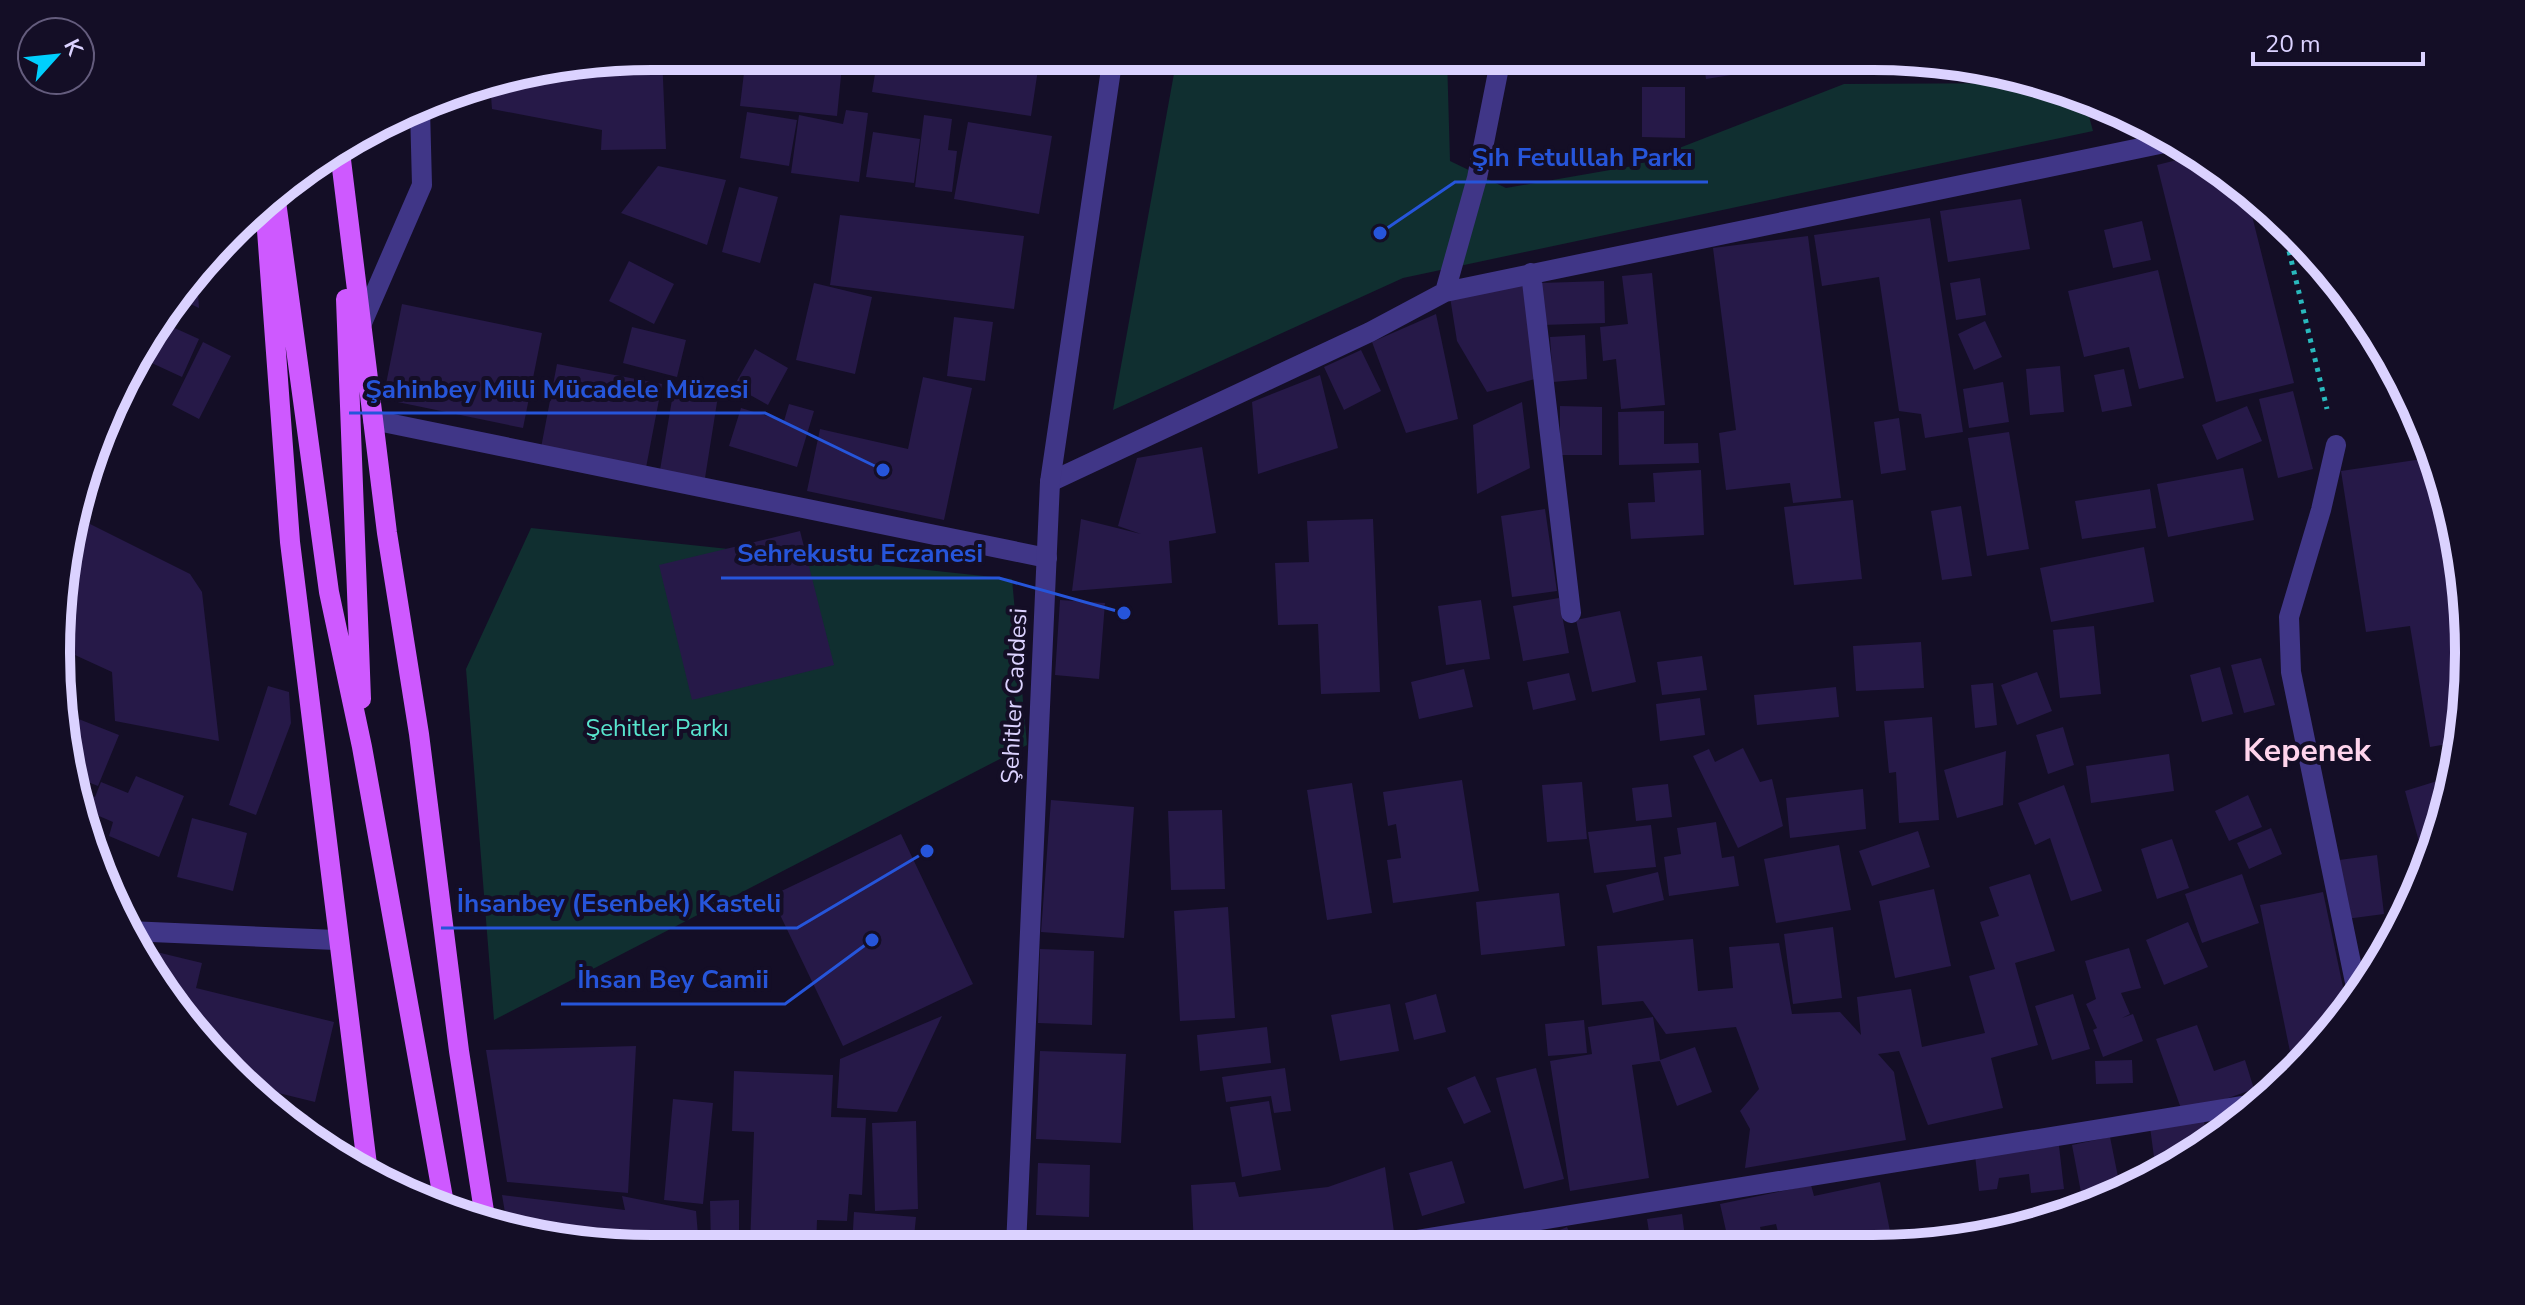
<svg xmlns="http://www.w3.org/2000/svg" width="2525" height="1305" font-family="'Nunito Sans',sans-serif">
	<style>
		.green { fill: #102f30 }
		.building { fill: #261948 }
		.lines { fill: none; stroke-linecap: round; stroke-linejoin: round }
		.path { stroke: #29b9bd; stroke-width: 5; stroke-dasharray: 4 6; stroke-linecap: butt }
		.minor { stroke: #403687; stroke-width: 20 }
		.tertiary { stroke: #403687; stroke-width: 20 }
		.primary { stroke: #ce59ff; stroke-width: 20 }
		.labels { text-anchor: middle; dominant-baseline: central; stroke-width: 8; stroke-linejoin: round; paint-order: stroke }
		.street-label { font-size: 24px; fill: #dbd2ff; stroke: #140e26 }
		.park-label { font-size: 24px; fill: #58e5ce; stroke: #140e26 }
		.district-label { font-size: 32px; font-weight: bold; fill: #ffd4ec; stroke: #140e26 }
		.rim { fill: none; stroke: #dbd2ff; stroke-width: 10 }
		.leader { fill: none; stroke: #2655da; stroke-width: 3 }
		.callout-dot { fill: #2655da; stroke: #140e26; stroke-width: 3 }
		.callout-label { font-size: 26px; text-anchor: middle; font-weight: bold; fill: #2655da; stroke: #140e26; stroke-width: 8; stroke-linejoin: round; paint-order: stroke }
	</style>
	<rect width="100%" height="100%" fill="#140e26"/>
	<path class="green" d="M1177,57H1447L1450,161L1506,188L1633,166L1844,84L2044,83L2084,98L2093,131L1403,278L1113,410Z
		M531,528L1012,579L1027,745L494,1020L466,669Z"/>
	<path class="building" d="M652,56H662L666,149L601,150L602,130L492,109L490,83Z
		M746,56H843L837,116L740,106Z
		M878,56H1040L1031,116L872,92Z
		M1703,57H1781L1782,67L1706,79Z
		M1642,87H1685V138L1642,137Z
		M846,110L868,113L859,182L791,173L799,115L843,124Z
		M747,112L797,120L789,166L740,158Z
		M924,115L952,119L948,150L957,151L952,192L915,187Z
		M968,122L1052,136L1039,214L954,199Z
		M873,132L920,139L914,183L866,177Z
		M2197,155L2245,188L2294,383L2216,402L2157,165Z
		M658,166L726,180L707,245L621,213Z
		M739,187L778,197L760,263L722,252Z
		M2021,199L2030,249L1948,262L1940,211Z
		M840,215L1024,236L1014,309L830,285Z
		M1930,218L1963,432L1925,438L1921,414L1899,411L1879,277L1822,286L1814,235Z
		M2142,221L2151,260L2113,268L2104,230Z
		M1808,236L1841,498L1793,503L1790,483L1726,490L1719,433L1736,430L1713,248Z
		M629,261L674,284L654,324L609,301Z
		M2158,270L2184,378L2139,389L2129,347L2084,357L2068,291Z
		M1652,273L1665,405L1621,409L1616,359L1603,361L1600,327L1628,324L1622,276Z
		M197,278L199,308L178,298Z
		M1980,278L1986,315L1956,320L1950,283Z
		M1524,280L1535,379L1487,392L1457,341L1450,297Z
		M1604,281L1605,323L1542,325L1540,283Z
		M814,283L872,297L855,374L796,360Z
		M402,304L542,333L523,428L383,399Z
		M1436,314L1458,419L1406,433L1372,342Z
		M954,317L993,322L985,381L947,376Z
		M159,321L199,339L182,377L143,359Z
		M1985,321L2002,357L1974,370L1958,334Z
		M632,327L686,340L677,377L623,363Z
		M1585,335L1587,379L1553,382L1550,337Z
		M203,342L231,356L199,419L172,405Z
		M755,349L788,368L768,405L734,386Z
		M1361,350L1381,391L1344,410L1324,367Z
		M557,364L662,384L645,473L540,453Z
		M2060,366L2064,412L2030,415L2026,369Z
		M2124,369L2132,406L2102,412L2094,375Z
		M1320,375L1338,448L1258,474L1252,402Z
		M923,377L972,388L944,520L807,491L820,429L908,449Z
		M2003,382L2009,422L1969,428L1963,389Z
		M674,388L718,396L705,478L660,470Z
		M2293,391L2313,469L2278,478L2259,399Z
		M1522,402L1530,468L1477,494L1473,425Z
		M789,404L814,411L797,467L729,446L741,408L784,421Z
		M1560,406L1602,407V455H1560Z
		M2247,406L2262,441L2217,460L2202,425Z
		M1664,411V444L1698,443L1699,463L1619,465L1618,412Z
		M1899,418L1906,470L1881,474L1874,422Z
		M2009,432L2029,549L1987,556L1968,438Z
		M1202,447L1216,533L1169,541L1172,583L1072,591L1081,519L1141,534L1118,526L1137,458Z
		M2436,457L2464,574L2468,691L2459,742L2430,747L2410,626L2366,632L2341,471Z
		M2243,468L2254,520L2168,537L2157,484Z
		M1701,470L1704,535L1631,539L1628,503L1655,502L1653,473Z
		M2150,489L2156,528L2082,539L2075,501Z
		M1853,500L1862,579L1794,585L1784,507Z
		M1961,506L1972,576L1942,580L1931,511Z
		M1545,509L1557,591L1512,597L1501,516Z
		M74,516L190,574L202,592L219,741L115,721L112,672L64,650L68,536Z
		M1373,519L1380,692L1321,694L1318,624L1278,625L1275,563L1309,562L1307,521Z
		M800,531L834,665L692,700L659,565Z
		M2144,547L2154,602L2051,622L2040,568Z
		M1559,598L1569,653L1523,661L1513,606Z
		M1060,600L1105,603L1099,679L1055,675Z
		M1481,600L1490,659L1446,665L1438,606Z
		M1620,611L1636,682L1592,692L1576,620Z
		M2094,626L2101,694L2060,698L2053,630Z
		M1921,642L1924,688L1856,691L1853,646Z
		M1702,656L1707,690L1662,695L1657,662Z
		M2261,658L2275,705L2244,713L2231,665Z
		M2220,667L2233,714L2202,722L2190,675Z
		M1464,669L1473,707L1419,719L1411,682Z
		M2037,672L2052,711L2017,725L2001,685Z
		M1569,673L1576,700L1533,710L1527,682Z
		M1993,683L1997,725L1975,728L1971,685Z
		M268,686L289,692L291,723L256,815L229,805Z
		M1836,687L1839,717L1757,725L1754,695Z
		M1700,698L1705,735L1660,741L1656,704Z
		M71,716L119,735L98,786L75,777L63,736Z
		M1932,717L1939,820L1899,823L1896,772L1889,773L1884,721Z
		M2063,727L2074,765L2048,774L2036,735Z
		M1743,748L1760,782L1772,779L1783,826L1738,848L1693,756L1709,749L1715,762Z
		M2006,751L2003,805L1957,818L1944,770Z
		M2169,754L2174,791L2091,803L2086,766Z
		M2456,762L2449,806L2426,867L2405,791L2450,777L2448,764Z
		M136,776L184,796L159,857L109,836L113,822L85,810L79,790L95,797L101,782L128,793Z
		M1462,780L1479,891L1393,903L1387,860L1401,858L1396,824L1388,826L1383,792Z
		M1582,782L1587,839L1547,842L1542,785Z
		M1352,783L1372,913L1327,920L1307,790Z
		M1668,784L1672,817L1636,821L1632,788Z
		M2064,785L2102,891L2071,901L2050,838L2035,845L2018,803Z
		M1863,789L1866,829L1790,838L1786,798Z
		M2248,795L2262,827L2229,841L2215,811Z
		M1051,800L1134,807L1124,938L1041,932Z
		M1222,810L1225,889L1171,890L1168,811Z
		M192,818L247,833L233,891L177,877Z
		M1716,822L1722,858L1734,856L1739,886L1669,896L1664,857L1681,854L1677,828Z
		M1651,825L1656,867L1594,873L1588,832Z
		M91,828L104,833L98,850L93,837Z
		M2271,828L2282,854L2249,869L2237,843Z
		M1918,831L1930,867L1872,886L1859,851Z
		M901,834L973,984L843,1046L771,896Z
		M2172,839L2189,888L2157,899L2141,849Z
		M1839,845L1851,910L1776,923L1764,859Z
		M2377,855L2384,914L2346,919L2339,860Z
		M1658,872L1664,900L1613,913L1606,885Z
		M2030,874L2055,951L2015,963L2038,1045L1991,1058L2003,1108L1928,1125L1899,1051L1878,1054L1894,1072L1906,1140L1745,1168L1750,1129L1740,1111L1759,1089L1736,1027L1666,1034L1643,1001L1602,1005L1597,946L1693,939L1698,991L1733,988L1729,947L1779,943L1792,1014L1840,1012L1861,1035L1857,997L1911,989L1922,1047L1985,1033L1969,976L1995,969L1980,922L1999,916L1989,887Z
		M2242,874L2259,923L2202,943L2185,894Z
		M1934,889L1951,966L1895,978L1879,901Z
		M2323,892L2347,1006L2321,1045L2294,1071L2260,905Z
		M1559,893L1565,946L1481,955L1476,902Z
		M1228,907L1235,1018L1180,1021L1174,911Z
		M2188,922L2208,967L2164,985L2146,940Z
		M1833,927L1842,998L1793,1004L1784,934Z
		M140,948L202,963L196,988L334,1022L315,1102L246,1085L231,1075Z
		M2129,948L2141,988L2121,993L2130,1014L2122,1018L2133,1014L2143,1041L2103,1057L2093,1030L2097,1028L2086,1004L2096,999L2085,961Z
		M1040,949L1094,951L1092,1025L1038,1023Z
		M1436,994L1446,1032L1414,1040L1405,1003Z
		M2073,994L2090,1049L2052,1060L2035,1006Z
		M1390,1004L1399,1051L1340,1061L1331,1015Z
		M942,1016L897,1112L837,1108L840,1059Z
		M1653,1017L1660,1060L1695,1047L1712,1092L1677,1106L1660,1061L1632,1065L1649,1178L1570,1191L1550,1061L1592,1054L1588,1027Z
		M1584,1020L1587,1053L1548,1056L1545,1024Z
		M2197,1025L2214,1071L2245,1060L2254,1089L2183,1114L2156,1039Z
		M1267,1027L1271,1063L1200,1071L1197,1035Z
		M636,1046L628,1193L507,1182L486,1050Z
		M1040,1051L1126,1054L1121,1143L1036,1139Z
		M2132,1060L2133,1083L2096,1084L2095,1061Z
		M1285,1068L1291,1111L1274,1113L1271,1096L1226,1102L1222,1077Z
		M1536,1068L1564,1179L1524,1189L1496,1078Z
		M734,1071L833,1075L831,1117L866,1118L862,1195L849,1194L847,1221L817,1220L816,1247H750L754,1132L732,1131Z
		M1475,1076L1491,1112L1464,1124L1447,1088Z
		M673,1099L713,1103L703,1204L664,1200Z
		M1269,1101L1281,1170L1242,1177L1230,1107Z
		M281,1110L308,1115L306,1128Z
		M2247,1115L2235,1126L2217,1137L2214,1121Z
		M2204,1120L2207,1142L2156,1172L2150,1127Z
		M916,1121L918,1209L875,1211L872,1123Z
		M2110,1137L2121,1192L2084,1208L2072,1145Z
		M2059,1146L2064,1189L2031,1193L2029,1174L1999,1178L1997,1189L1979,1191L1975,1155Z
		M1452,1161L1465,1203L1422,1216L1409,1173Z
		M1038,1163L1090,1165L1089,1217L1036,1215Z
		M1385,1167L1394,1232L1332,1246H1194L1191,1185L1235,1182L1239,1197L1328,1187Z
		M1880,1182L1891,1236L1853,1244H1781L1776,1224L1760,1227L1764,1244H1729L1720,1204L1811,1185L1814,1196Z
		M502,1195L625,1210L622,1196L696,1211L699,1247L632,1248L630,1236L631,1248H614L508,1230Z
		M739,1200V1247H711L710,1201Z
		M2077,1203L2078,1210L2033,1222L2031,1211Z
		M854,1212L916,1217L913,1247H852Z
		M1682,1214L1686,1245H1651L1647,1219Z
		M1567,1227L1575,1245H1522Z"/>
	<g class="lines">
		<path class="path" d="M2282,222L2327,409"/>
		<path class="minor" d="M1531,273L1571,613
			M1445,292L1477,178L1501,57
			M362,323L422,185L420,109
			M373,420L1047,558
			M2336,445L2321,510L2289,617L2291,672L2357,992
			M1050,482L1370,332L1445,292L2174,141
			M128,931L336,940
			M1386,1245L2260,1103"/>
		<path class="tertiary" d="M1016,1247L1050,482L1113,56"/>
		<path class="primary" d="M340,152L387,533L419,734L459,1051L486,1224
			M275,194L329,592L362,747L445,1209
			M266,217L290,542L368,1173
			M346,299L361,699"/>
	</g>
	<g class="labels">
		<g class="street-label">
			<text transform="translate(1014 696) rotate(-87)">Şehitler Caddesi</text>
		</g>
		<g class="park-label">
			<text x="657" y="728">Şehitler Parkı</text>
		</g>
		<g class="district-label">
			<text x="2307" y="750">Kepenek</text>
		</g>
	</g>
	<path d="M0 0H2525V1305H0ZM652 70H1873A582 582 0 0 1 2455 652V653A582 582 0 0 1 1873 1235H652A582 582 0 0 1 70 653V652A582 582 0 0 1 652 70Z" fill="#140e26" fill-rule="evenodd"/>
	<path class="rim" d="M652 70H1873A582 582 0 0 1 2455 652V653A582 582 0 0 1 1873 1235H652A582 582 0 0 1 70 653V652A582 582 0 0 1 652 70Z"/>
	<path class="leader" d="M1380 233L1455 182H1708M883 470L765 413H349M1124 613L999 578H721M927 851L797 928H441M872 940L785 1004H561"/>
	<g class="callout-dot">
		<circle cx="1380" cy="233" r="8"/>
		<circle cx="883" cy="470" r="8"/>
		<circle cx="1124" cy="613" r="8"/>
		<circle cx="927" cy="851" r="8"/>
		<circle cx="872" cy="940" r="8"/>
	</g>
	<g class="callout-label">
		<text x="1582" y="166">Şıh Fetulllah Parkı</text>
		<text x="557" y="398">Şahinbey Milli Mücadele Müzesi</text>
		<text x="860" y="562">Sehrekustu Eczanesi</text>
		<text x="619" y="912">İhsanbey (Esenbek) Kasteli</text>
		<text x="673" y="988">İhsan Bey Camii</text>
	</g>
	<g transform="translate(56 56) rotate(63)"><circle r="38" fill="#140e26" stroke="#645c7d" stroke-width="2"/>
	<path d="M0-6L14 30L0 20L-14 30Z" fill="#00cffd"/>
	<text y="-12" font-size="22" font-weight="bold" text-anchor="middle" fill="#dbd2ff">K</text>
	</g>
	<path d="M2253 52v12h170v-12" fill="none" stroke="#dbd2ff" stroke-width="4"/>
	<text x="2265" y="52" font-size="24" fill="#dbd2ff" stroke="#140e26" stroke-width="6" paint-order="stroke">20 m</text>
</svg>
